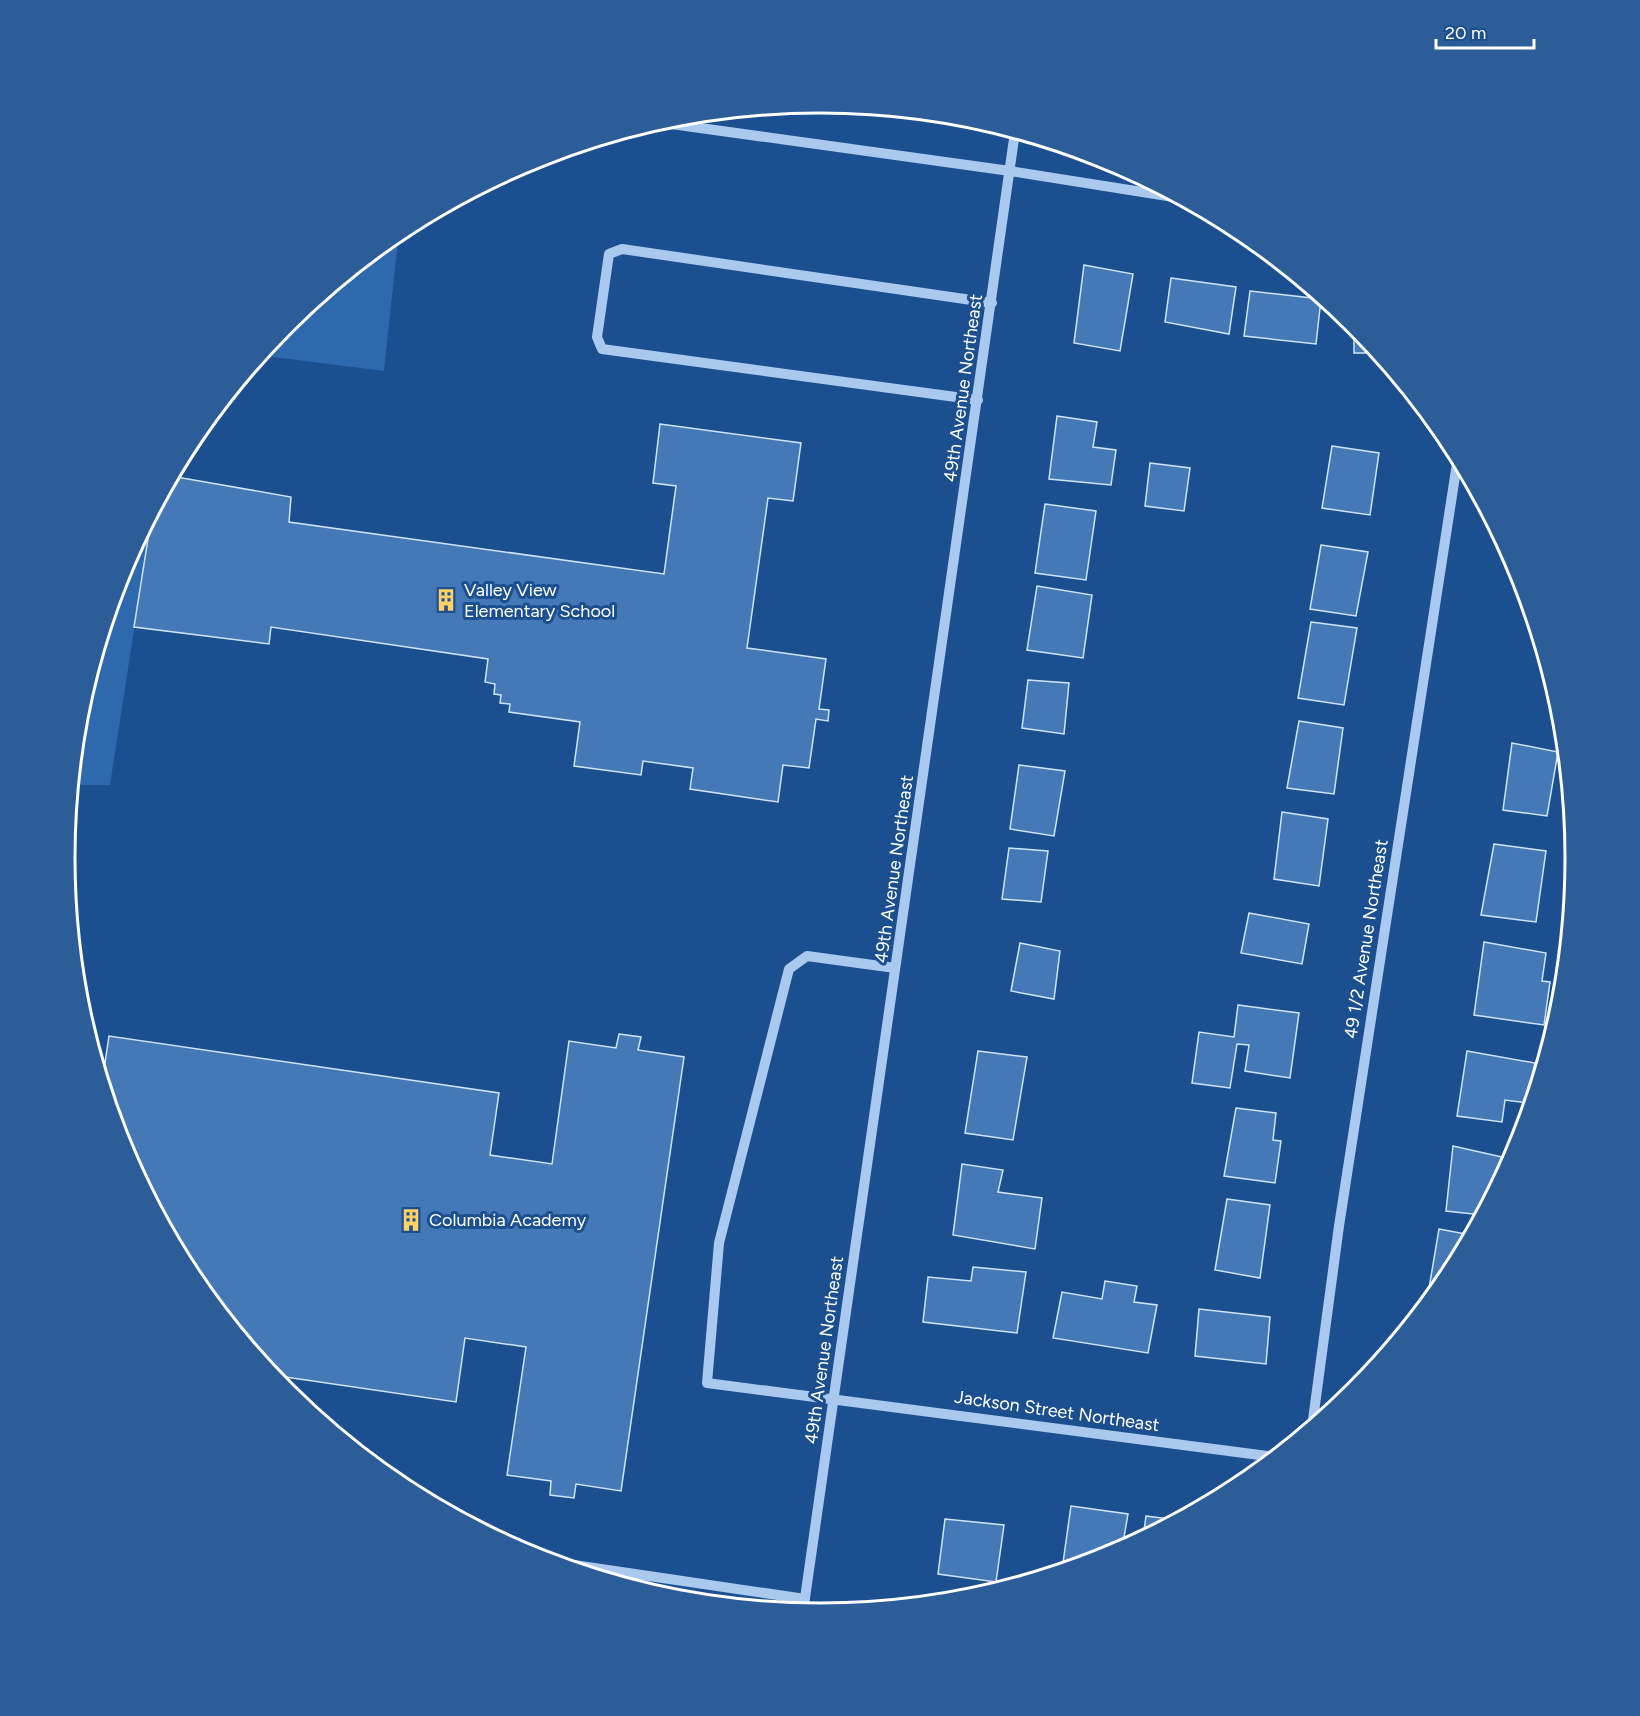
<svg xmlns="http://www.w3.org/2000/svg" width="1640" height="1716" font-family="Figtree,sans-serif">
	<style>
		.green { fill: #2e69ad }
		.building { fill: #4478b7; stroke: #cfe3fa; stroke-width: 1.5 }
		.lines { fill: none; stroke-linecap: round; stroke-linejoin: round }
		.minor { stroke: #a9c9ee; stroke-width: 10 }
		.labels { text-anchor: middle; dominant-baseline: central; stroke-width: 6; stroke-linejoin: round; paint-order: stroke }
		.street-label { font-size: 18px; fill: #fff; stroke: #1b4f8f }
		.poi-label { font-size: 18px; fill: #fff; stroke: #1b4f8f; text-anchor: start }
		.rim { fill: none; stroke: #fff; stroke-width: 3 }
	</style>
	<rect width="100%" height="100%" fill="#1b4f8f"/>
	<path class="green" d="M399,231L384,371L265,356L266,348L286,324Z
		M152,514L110,785H72L79,710L122,569Z"/>
	<path class="building" d="M1084,265L1133,274L1120,351L1074,343Z
		M1171,278L1236,287L1229,334L1165,322Z
		M1250,291L1321,299L1316,344L1244,336Z
		M1344,316L1354,324L1378,353H1354V328L1346,329Z
		M1057,416L1097,422L1093,447L1116,450L1111,485L1049,479Z
		M660,424L801,443L793,501L768,498L747,648L826,659L819,709L829,710L828,721L816,719L809,768L783,765L778,802L690,789L693,768L643,761L641,775L574,766L580,722L509,712L510,704L500,703L501,695L494,694L495,684L485,682L488,659L271,627L269,644L134,627L152,514L171,476L291,497L289,522L664,574L676,486L653,483Z
		M1332,446L1379,453L1370,515L1322,508Z
		M1150,463L1190,468L1184,511L1145,506Z
		M1045,504L1096,511L1086,580L1035,573Z
		M1321,545L1368,552L1356,616L1310,609Z
		M1037,586L1092,595L1083,658L1027,650Z
		M1311,622L1357,628L1344,705L1298,698Z
		M1028,680L1069,683L1064,734L1022,728Z
		M1299,721L1343,728L1334,794L1287,788Z
		M1512,743L1558,752L1547,816L1503,810Z
		M1019,765L1065,771L1054,836L1010,829Z
		M1282,812L1328,819L1319,886L1274,879Z
		M1494,844L1546,851L1536,922L1481,915Z
		M1009,848L1048,851L1041,902L1002,899Z
		M1249,913L1309,924L1302,964L1241,953Z
		M1484,942L1546,953L1542,981L1550,982L1544,1025L1474,1015Z
		M1020,943L1060,951L1054,999L1011,991Z
		M1238,1005L1299,1013L1290,1078L1245,1071L1249,1045L1237,1044L1230,1088L1192,1083L1199,1032L1234,1037Z
		M619,1034L641,1037L638,1050L684,1057L621,1491L576,1484L574,1498L550,1495L551,1481L507,1475L526,1347L465,1338L456,1402L272,1375L192,1277L122,1147L102,1083L109,1036L499,1093L490,1155L552,1164L569,1041L616,1048Z
		M978,1051L1027,1057L1013,1140L965,1133Z
		M1467,1051L1535,1063L1527,1103L1505,1100L1502,1122L1457,1116Z
		M1236,1108L1276,1113L1273,1140L1281,1141L1275,1183L1224,1176Z
		M1453,1146L1511,1159L1501,1180L1494,1179L1491,1197L1482,1215L1446,1211Z
		M962,1164L1003,1170L998,1192L1042,1198L1035,1249L953,1235Z
		M1227,1199L1270,1205L1260,1278L1215,1270Z
		M1439,1229L1471,1235L1448,1278L1430,1300H1427Z
		M973,1267L1026,1272L1017,1333L923,1322L928,1277L971,1281Z
		M1105,1281L1137,1286L1134,1302L1157,1305L1148,1353L1053,1338L1062,1292L1102,1299Z
		M1199,1309L1270,1317L1266,1364L1195,1356Z
		M1071,1506L1128,1514L1122,1549L1109,1556L1062,1570Z
		M1146,1516L1177,1520L1143,1538Z
		M945,1519L1004,1525L996,1582L938,1574Z"/>
	<g class="lines">
		<path class="minor" d="M657,122L1010,171L1180,198
			M978,400L602,349L597,337L609,254L622,249L992,303
			M895,968L807,956L789,969L719,1243L707,1383L1275,1457
			M1312,1427L1339,1226L1458,457
			M547,1561L805,1599
			M803,1612L1015,132"/>
	</g>
	<defs>
		<g id="building-bare" transform="scale(1.8)"><path d="M-4-6H4V6H1V3H-1V6H-4ZM-2.5-4.3h1.7v1.8h-1.7ZM.8-4.3h1.7v1.8H.8ZM-2.5-1h1.7V.8h-1.7ZM.8-1h1.7V.8H.8Z" fill="#ffd166" stroke="#1b4f8f" stroke-width="2.5" paint-order="stroke"/></g>
	</defs>
	<g fill-rule="evenodd">
		<use href="#building-bare" x="446" y="600"/>
		<use href="#building-bare" x="411" y="1220"/>
	</g>
	<g class="labels">
		<g class="street-label">
			<text transform="translate(963 388) rotate(-82)">49th Avenue Northeast</text>
			<text transform="translate(894 869) rotate(-82)">49th Avenue Northeast</text>
			<text transform="translate(1366 939) rotate(-81)">49 1/2 Avenue Northeast</text>
			<text transform="translate(824 1350) rotate(-82)">49th Avenue Northeast</text>
			<text transform="translate(1057 1411) rotate(8)">Jackson Street Northeast</text>
		</g>
		<g class="poi-label">
			<text x="464" y="590">Valley View<tspan x="464" dy="21">Elementary School</tspan></text>
			<text x="429" y="1220">Columbia Academy</text>
		</g>
	</g>
	<path d="M0 0H1640V1716H0ZM75 858a745 745 0 1 1 1490 0a745 745 0 1 1-1490 0Z" fill="#2d5d98" fill-rule="evenodd"/>
	<path class="rim" d="M75 858a745 745 0 1 1 1490 0a745 745 0 1 1-1490 0Z"/>
	<path d="M1436 39v9h98v-9" fill="none" stroke="#ffffff" stroke-width="3"/>
	<text x="1445" y="39" font-size="18" fill="#ffffff" stroke="#1b4f8f" stroke-width="4.5" paint-order="stroke">20 m</text>
</svg>
